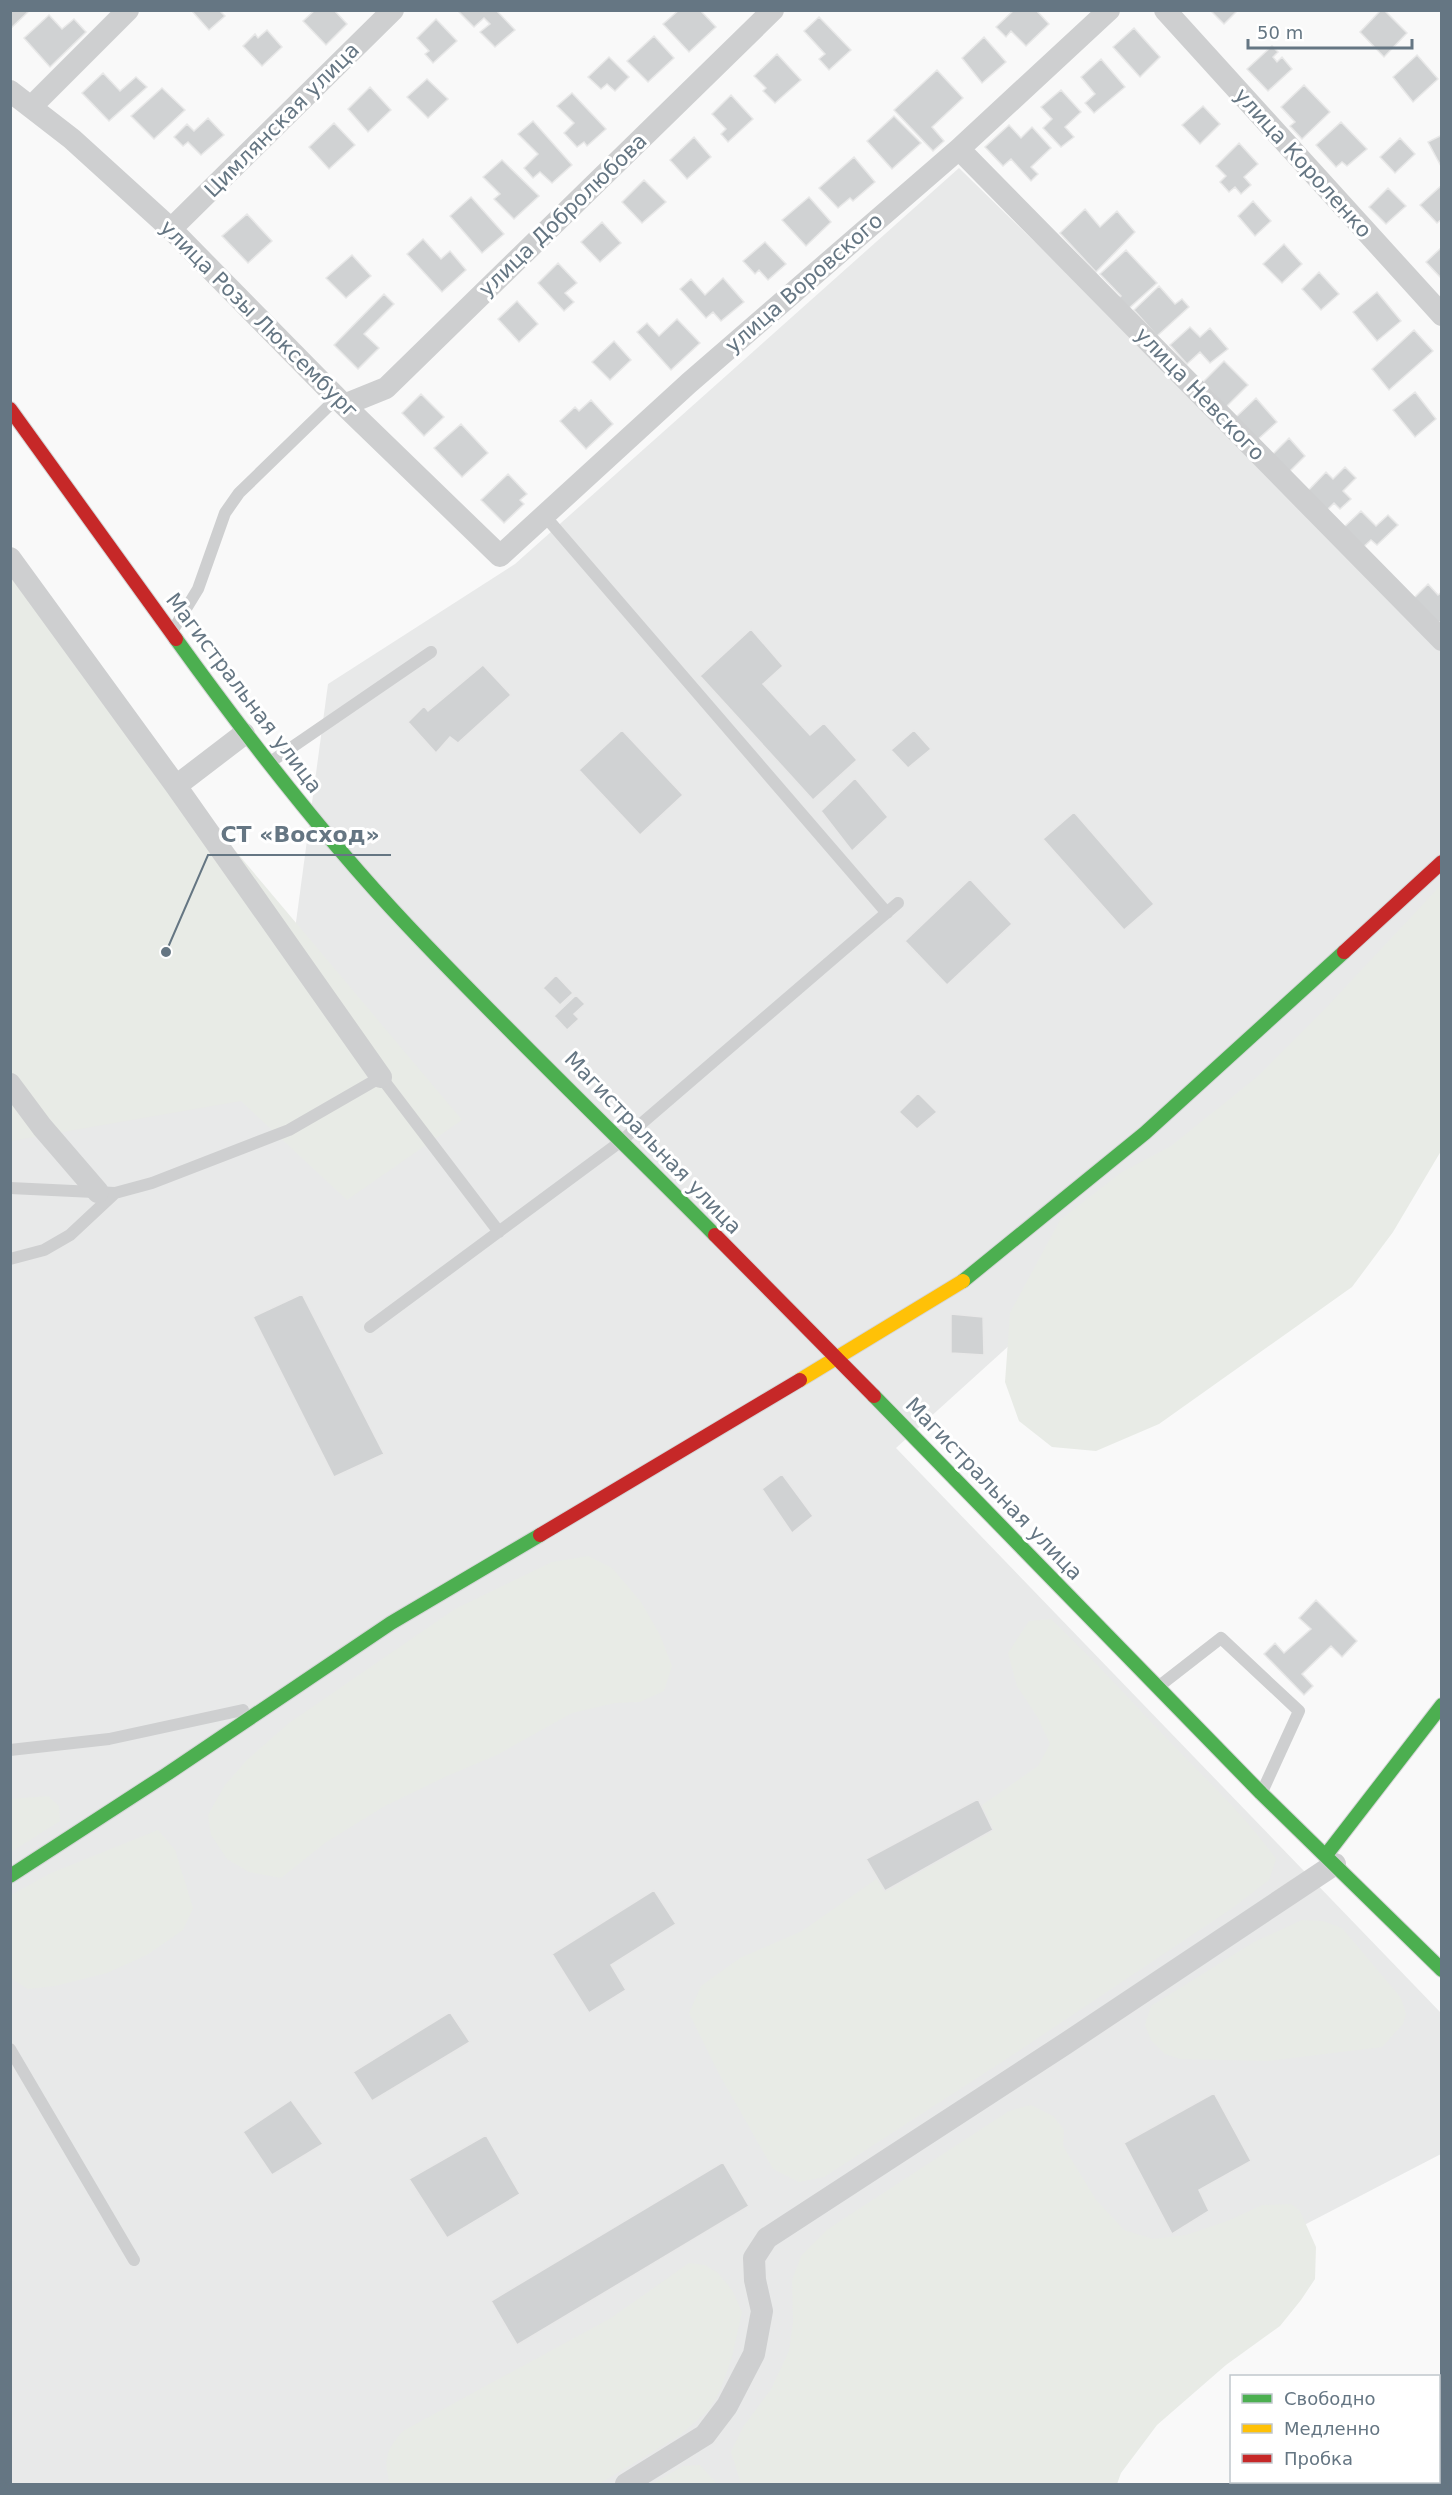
<svg xmlns="http://www.w3.org/2000/svg" width="1452" height="2495" font-family="'DejaVu Sans',sans-serif">
	<style>
		.built { fill: #e8e9e9 }
		.green { fill: #e8ebe6 }
		.building { fill: #d0d2d3; stroke: #e8e8e8; stroke-width: 1.5 }
		.lines { fill: none; stroke-linecap: round; stroke-linejoin: round }
		.fast-casing { stroke: #d5d6d7; stroke-width: 16 }
		.slow-casing { stroke: #d5d6d7; stroke-width: 16 }
		.jam-casing { stroke: #d5d6d7; stroke-width: 16 }
		.lane { stroke: #cecfd0; stroke-width: 12 }
		.street { stroke: #cecfd0; stroke-width: 22 }
		.fast { stroke: #4caf50; stroke-width: 14 }
		.slow { stroke: #ffc107; stroke-width: 14 }
		.jam { stroke: #c62828; stroke-width: 14 }
		.labels { text-anchor: middle; dominant-baseline: central; stroke-width: 6; stroke-linejoin: round; paint-order: stroke }
		.street-label { font-size: 21px; fill: #657683; stroke: #fff }
		.leader { fill: none; stroke: #657683; stroke-width: 2 }
		.callout-dot { fill: #657683; stroke: #fff; stroke-width: 2 }
		.callout-label { font-size: 22px; text-anchor: middle; font-weight: bold; fill: #657683; stroke: #fff; stroke-width: 6; stroke-linejoin: round; paint-order: stroke }
	</style>
	<rect width="100%" height="100%" fill="#f9f9f9"/>
	<path class="built" d="M959,168L1441,639L1442,953L896,1448L1441,2013V2154L806,2484H11V1090L276,1071L328,684L515,564Z"/>
	<path class="green" d="M10,547L196,804L462,1120L347,1200L241,1101L11,1141Z
		M1441,885V1151L1393,1232L1352,1287L1159,1424L1096,1451L1052,1447L1019,1421L1005,1382L1010,1313L1060,1220L1122,1172L1171,1146L1257,1077L1324,1010Z
		M588,1556L612,1568L641,1602L660,1635L672,1666L664,1691L640,1702L615,1703L572,1713L497,1755L447,1776L383,1807L325,1843L281,1878L249,1872L227,1859L211,1835L208,1815L225,1785L247,1760L289,1723L455,1609L552,1562Z
		M1051,1619C1093,1659 1132,1702 1172,1744C1208,1781 1246,1817 1276,1859L1269,1880L1231,1909L1008,2058L824,2177L799,2182L773,2169L718,2072L689,2013L701,1986L740,1958L802,1931L1038,1766L1050,1744L1038,1718L1017,1686L1008,1653L1029,1621Z
		M48,1796L59,1806L60,1821L11,1852V1799Z
		M158,1830L175,1850L193,1908L183,1930L147,1955L107,1973L55,1986L28,1989L11,1978V1895L51,1873Z
		M1302,1920L1323,1921L1342,1928L1401,1998L1406,2014L1403,2024L1382,2047L1268,2061L1180,2059L1165,2054L1151,2040L1145,2025L1151,2006L1254,1942Z
		M1031,2105L1053,2116L1064,2130L1063,2146L1096,2200L1124,2230L1153,2239L1186,2235L1230,2220L1262,2205L1291,2204L1300,2211L1316,2247L1315,2279L1301,2300L1280,2326L1226,2365L1157,2425L1121,2473L1117,2484H741L731,2452L743,2427L771,2389L789,2351L793,2322L792,2280L801,2256L828,2229L1009,2111Z
		M689,2263L705,2265L718,2273L732,2290L742,2312L732,2357L720,2391L709,2410L679,2436L599,2484H390C383,2459 386,2450 403,2431L611,2318Z
		M700,2465L717,2484H652L683,2466Z"/>
	<path class="building" d="M10,10H30L11,28Z
		M191,10H219L225,16L209,30Z
		M315,10H334L347,24L326,45L303,21Z
		M457,10H496L515,30L495,47L480,32L490,24L484,18L474,27Z
		M679,10H700L716,27L689,52L663,24Z
		M1014,10H1036L1049,24L1026,46L1011,31L1006,37L996,27Z
		M1210,10H1238L1224,24Z
		M1381,10H1384L1407,33L1384,57L1360,32Z
		M49,15L62,29L74,19L86,32L50,67L24,38Z
		M819,17L851,50L829,70L819,59L825,54L804,31Z
		M436,19L457,41L433,63L425,54L429,51L417,38Z
		M1134,28L1160,57L1140,77L1113,47Z
		M267,30L282,47L262,66L243,46L255,34L258,38Z
		M654,36L674,58L648,82L627,61Z
		M984,37L1006,62L982,83L962,58Z
		M1272,46L1278,52L1273,57L1277,62L1282,57L1292,69L1268,91L1247,69Z
		M777,54L801,80L775,103L763,91L766,88L754,76Z
		M1417,55L1438,79L1413,102L1393,77Z
		M609,57L629,77L615,91L607,84L601,89L588,77Z
		M1101,59L1125,87L1094,113L1085,103L1095,94L1081,77Z
		M937,70L963,98L932,127L944,141L933,151L894,110Z
		M103,73L120,91L136,77L147,87L109,121L82,93Z
		M427,79L448,99L428,118L407,97Z
		M1304,85L1330,112L1302,139L1290,126L1295,122L1281,107Z
		M370,87L391,110L368,132L348,109Z
		M162,88L185,110L154,139L131,116Z
		M1061,90L1081,112L1065,127L1074,137L1061,147L1043,128L1052,119L1041,107Z
		M572,93L606,129L587,146L584,142L577,147L564,133L574,123L557,106Z
		M731,95L753,119L728,142L721,134L726,129L712,114Z
		M1203,106L1220,124L1200,144L1182,125Z
		M894,116L921,143L892,169L867,141Z
		M208,118L224,135L201,155L188,142L183,146L174,137L187,124L194,131Z
		M533,121L572,165L552,183L540,172L533,178L524,168L538,154L518,134Z
		M1341,122L1367,149L1347,166L1342,162L1336,167L1316,145Z
		M334,123L355,145L329,169L309,147Z
		M1009,125L1021,138L1032,127L1051,148L1031,167L1038,174L1031,181L1011,159L1003,166L985,147Z
		M1442,135V168L1428,142Z
		M694,137L711,157L687,179L670,160Z
		M1400,138L1415,154L1395,173L1380,157Z
		M1239,143L1258,164L1244,177L1251,185L1241,194L1235,187L1229,192L1220,182L1226,176L1216,166Z
		M854,157L875,182L853,201L850,198L838,208L819,188Z
		M502,160L539,196L514,219L494,199L500,194L483,177Z
		M644,180L666,202L642,223L622,202Z
		M1442,185V219L1437,223L1420,205Z
		M1388,188L1406,206L1386,224L1369,207Z
		M471,197L504,234L482,253L450,216Z
		M809,197L831,222L806,246L782,220Z
		M1253,201L1271,221L1255,236L1238,216Z
		M1085,209L1100,227L1117,211L1135,232L1096,272L1060,233Z
		M247,214L272,241L248,263L222,236Z
		M602,222L621,243L600,262L581,242Z
		M423,239L441,259L450,251L466,270L442,292L407,254Z
		M765,242L786,264L768,280L759,270L755,274L743,261Z
		M1284,244L1302,264L1282,283L1263,264Z
		M1442,247V279L1426,262Z
		M1126,250L1157,283L1127,310L1117,300L1121,296L1100,274Z
		M352,255L371,276L346,298L326,278Z
		M558,263L577,283L565,293L574,302L564,311L538,283Z
		M1319,272L1339,294L1321,310L1302,289Z
		M723,278L744,302L721,321L713,312L706,318L680,289L691,279L705,295Z
		M1159,286L1175,304L1182,299L1189,307L1157,336L1134,310Z
		M1377,292L1401,321L1377,341L1353,312Z
		M384,294L394,304L364,334L379,348L358,369L334,345Z
		M517,301L538,324L519,342L498,319Z
		M677,319L700,343L671,370L637,332L647,323L659,336Z
		M1190,327L1200,337L1210,328L1228,349L1210,363L1200,352L1187,364L1170,345Z
		M1414,330L1433,351L1389,390L1372,369Z
		M614,341L631,360L610,380L592,362Z
		M1224,361L1248,385L1226,407L1203,382Z
		M1415,392L1436,419L1415,437L1393,410Z
		M421,394L444,417L424,436L402,413Z
		M1256,398L1277,422L1256,441L1235,418Z
		M591,400L613,424L586,449L560,421L575,407L579,411Z
		M461,424L488,453L462,477L434,448Z
		M1289,438L1305,456L1289,472L1272,455Z
		M1345,467L1356,478L1343,491L1351,499L1340,509L1334,503L1323,514L1304,495L1326,472L1333,479Z
		M508,474L527,494L520,500L524,504L504,523L481,500Z
		M1361,511L1376,526L1388,515L1398,525L1377,545L1371,540L1360,550L1340,531Z
		M1428,584L1438,595L1442,592V620L1435,626L1410,602Z
		M751,629L783,666L763,684L810,735L824,723L857,760L813,800L700,676Z
		M483,665L511,695L458,743L450,737L436,753L408,722L424,706L428,711Z
		M622,730L683,795L640,835L579,770Z
		M914,730L931,749L908,768L891,750Z
		M855,778L888,817L852,851L821,811Z
		M1074,812L1154,904L1124,930L1043,839Z
		M970,879L1012,924L947,985L905,941Z
		M556,975L573,993L560,1005L543,988Z
		M576,995L585,1004L574,1014L579,1019L567,1030L554,1016Z
		M918,1093L937,1112L917,1129L899,1112Z
		M302,1294L384,1454L334,1477L253,1317Z
		M951,1314L983,1317L984,1355L951,1353Z
		M782,1474L813,1516L792,1533L762,1489Z
		M1316,1600L1357,1641L1342,1657L1331,1646L1302,1674L1313,1686L1304,1695L1264,1654L1275,1643L1284,1653L1311,1629L1299,1618Z
		M978,1799L993,1830L885,1891L866,1859Z
		M654,1890L676,1924L611,1965L626,1990L589,2013L552,1954Z
		M450,2012L470,2042L372,2101L353,2072Z
		M1214,2093L1251,2161L1199,2190L1209,2211L1172,2234L1124,2143Z
		M291,2100L323,2144L272,2175L243,2132Z
		M486,2135L520,2194L447,2238L409,2179Z
		M723,2162L749,2206L517,2345L491,2301Z"/>
	<g class="lines">
		<g class="fast-casing">
			<path id="fast" d="M176,639C248,739 323,836 407,925C507,1031 613,1132 715,1235
				M963,1281L1145,1133L1344,952
				M874,1396L1261,1793L1442,1970
				M1326,1855L1442,1705
				M10,1876L164,1776L391,1623L540,1535"/>
		</g>
		<g class="slow-casing">
			<path id="slow" d="M800,1380L963,1281"/>
		</g>
		<g class="jam-casing">
			<path id="jam" d="M10,409L176,639
				M1344,952L1442,862
				M715,1235L874,1396
				M540,1535L800,1380"/>
		</g>
		<path class="lane" d="M544,515L887,913
			M173,630L198,589L225,513L239,493L337,398
			M269,763L431,652
			M10,1188L115,1193L152,1183L289,1130L381,1077L499,1232
			M10,1259L44,1250L70,1235L115,1193
			M370,1327L620,1142L898,903
			M1158,1687L1221,1638L1299,1711L1262,1792
			M10,1750L109,1739L243,1710
			M10,2049L134,2260"/>
		<path class="street" d="M1165,10L1442,315
			M10,91L72,139L171,229L344,405L500,556L689,383L959,149L1109,10
			M31,107L128,10
			M959,149L1442,640
			M171,229L393,10
			M344,405L386,388L773,10
			M10,558L176,786L381,1077
			M176,786L244,734
			M10,1084L42,1127L98,1192
			M626,2484L705,2435L727,2406L754,2354L762,2311L755,2280L754,2258L767,2238L1065,2044L1335,1864"/>
		<use href="#fast" class="fast"/>
		<use href="#slow" class="slow"/>
		<use href="#jam" class="jam"/>
	</g>
	<g class="labels">
		<g class="street-label">
			<text transform="translate(282 120) rotate(-45)">Цимлянская улица</text>
			<text transform="translate(1303 163) rotate(48)">улица Короленко</text>
			<text transform="translate(563 215) rotate(-44)">улица Добролюбова</text>
			<text transform="translate(804 283) rotate(-41)">улица Воровского</text>
			<text transform="translate(259 319) rotate(45)">улица Розы Люксембург</text>
			<text transform="translate(1200 394) rotate(46)">улица Невского</text>
			<text transform="translate(244 693) rotate(53)">Магистральная улица</text>
			<text transform="translate(653 1143) rotate(46)">Магистральная улица</text>
			<text transform="translate(994 1489) rotate(46)">Магистральная улица</text>
		</g>
	</g>
	<path class="leader" d="M166 952L208 855H391"/>
	<circle class="callout-dot" cx="166" cy="952" r="6"/>
	<g class="callout-label">
		<text x="300" y="842">СТ «Восход»</text>
	</g>
	<rect width="1452" height="2495" fill="none" stroke="#657683" stroke-width="24"/>
	<rect x="1230" y="2375" width="210" height="108" fill="#ffffff" stroke="#c1c8cd" stroke-width="1.5"/>
	<rect x="1242" y="2394" width="30" height="9" fill="#4caf50" stroke="#c1c8cd" stroke-width="1.5"/>
	<text x="1284" y="2405" font-size="18" fill="#657683">Свободно</text>
	<rect x="1242" y="2424" width="30" height="9" fill="#ffc107" stroke="#c1c8cd" stroke-width="1.5"/>
	<text x="1284" y="2435" font-size="18" fill="#657683">Медленно</text>
	<rect x="1242" y="2454" width="30" height="9" fill="#c62828" stroke="#c1c8cd" stroke-width="1.5"/>
	<text x="1284" y="2465" font-size="18" fill="#657683">Пробка</text>
	<path d="M1248 39v9h164v-9" fill="none" stroke="#657683" stroke-width="3"/>
	<text x="1257" y="39" font-size="18" fill="#657683" stroke="#ffffff" stroke-width="4.5" paint-order="stroke">50 m</text>
</svg>
